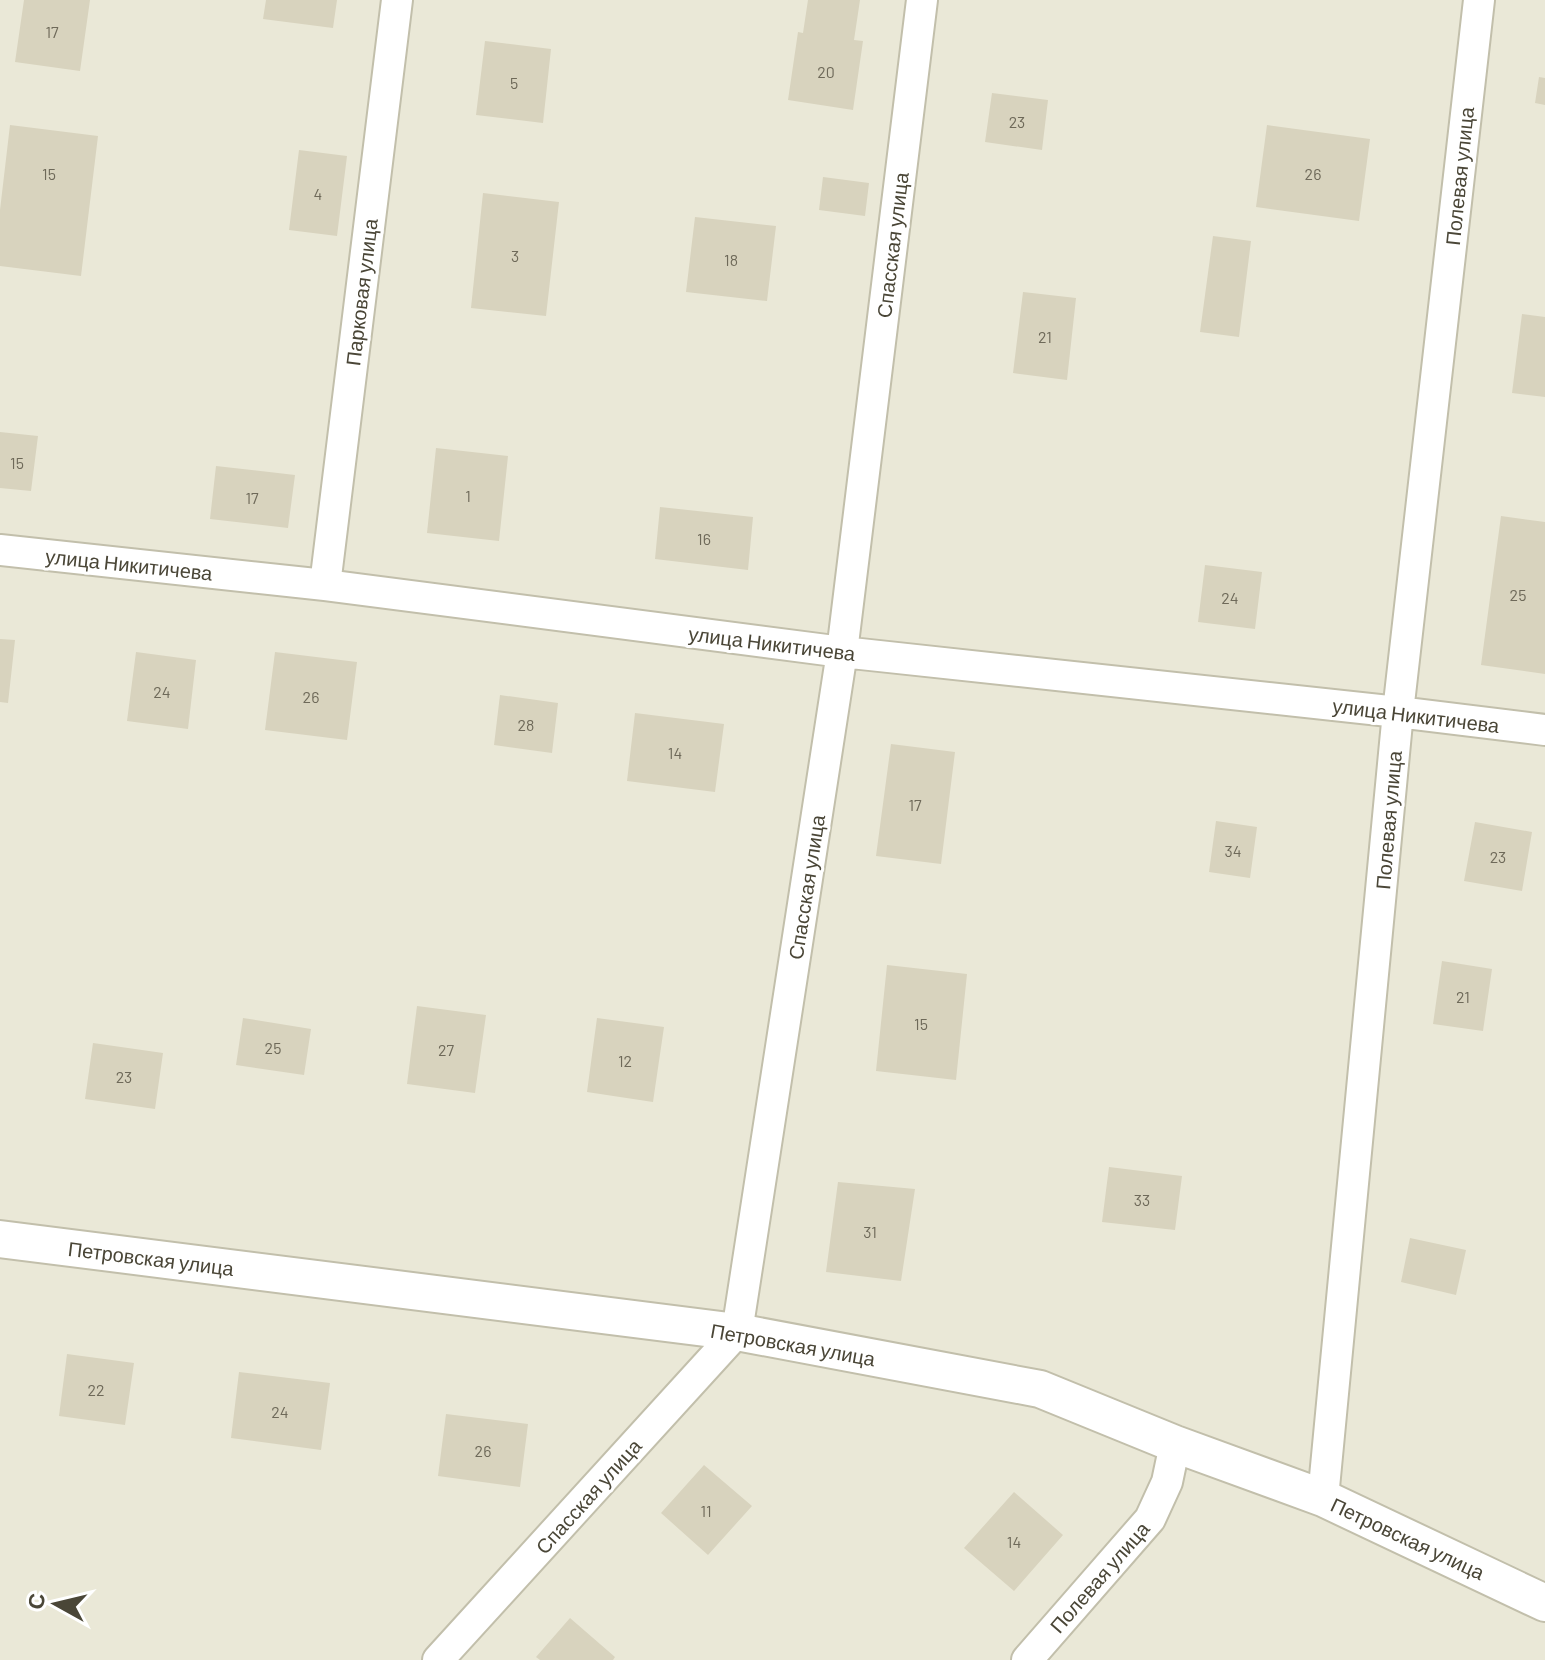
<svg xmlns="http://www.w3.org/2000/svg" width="1545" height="1660" font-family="Barlow,sans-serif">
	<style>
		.residential { fill: #eae8d7 }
		.building { fill: #d8d3be }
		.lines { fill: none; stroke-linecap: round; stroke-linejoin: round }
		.minor-casing { stroke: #c2bfab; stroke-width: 34 }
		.tertiary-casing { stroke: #c2bfab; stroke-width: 40 }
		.minor { stroke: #fff; stroke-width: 30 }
		.tertiary { stroke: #fff; stroke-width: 36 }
		.labels { text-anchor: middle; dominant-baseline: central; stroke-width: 6; stroke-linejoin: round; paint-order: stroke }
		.number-label { font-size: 16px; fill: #6e6959 }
		.street-label { font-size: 20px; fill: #4a4637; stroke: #fff }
	</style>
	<rect width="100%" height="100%" fill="#f5f4e9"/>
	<path class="residential" d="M0,0H1545V1660H0Z"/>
	<path class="building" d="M24,0H90L80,71L15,62Z
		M266,0H337L333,28L263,19Z
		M808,0H860L854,40L863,41L853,110L788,100L798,32L803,33Z
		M485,41L551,49L543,123L476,115Z
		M1539,77L1545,78V105L1535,103Z
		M992,93L1048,100L1042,150L985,142Z
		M10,125L98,136L81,276L0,266V210Z
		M1267,125L1370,139L1359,221L1256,207Z
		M299,150L347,156L337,236L289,230Z
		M823,177L869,183L865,216L819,210Z
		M483,193L559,202L546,316L471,308Z
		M695,217L776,226L767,301L686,292Z
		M1213,236L1251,241L1239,337L1200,332Z
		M1023,292L1076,298L1067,380L1013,373Z
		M1522,314L1545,317V397L1512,393Z
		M0,432L38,436L31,491L0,488Z
		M436,448L508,456L499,541L427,533Z
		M216,466L295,475L288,528L210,519Z
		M660,507L753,517L748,570L655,559Z
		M1501,516L1545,522V674L1481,665Z
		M1205,565L1262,572L1255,629L1198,622Z
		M0,639L15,640L8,703L0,702Z
		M136,652L196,660L188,729L127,721Z
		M275,652L357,662L347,740L265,730Z
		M500,695L558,703L552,753L494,745Z
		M635,713L724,724L715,792L627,781Z
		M891,744L955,752L941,864L876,856Z
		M1216,821L1257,827L1250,878L1209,872Z
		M1475,822L1532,832L1522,891L1464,881Z
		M1442,961L1492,969L1483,1031L1433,1024Z
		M887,965L967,974L956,1080L876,1071Z
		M417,1006L486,1015L475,1093L407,1084Z
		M243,1018L311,1029L304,1075L236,1065Z
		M597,1018L664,1027L653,1102L587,1092Z
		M93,1043L163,1053L155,1109L85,1099Z
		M1109,1167L1182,1176L1175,1230L1102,1222Z
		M838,1182L915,1189L901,1281L826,1272Z
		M1410,1238L1466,1250L1456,1295L1401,1282Z
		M67,1354L134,1363L125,1425L59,1416Z
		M239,1372L330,1383L321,1450L231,1438Z
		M446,1414L528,1424L520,1487L438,1476Z
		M704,1465L752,1506L708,1555L661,1513Z
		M1014,1492L1063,1535L1014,1591L964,1548Z
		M570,1618L615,1657L613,1660H540L536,1657Z"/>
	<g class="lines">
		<g class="minor-casing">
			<path id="minor" d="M0,550L325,585L842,652L1398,712L1545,730
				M325,585L397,0
				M1323,1498L1398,712L1479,0
				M438,1660L737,1332L842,652L922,0
				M1027,1660L1150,1519L1167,1482L1175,1444"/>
		</g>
		<g class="tertiary-casing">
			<path id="tertiary" d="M0,1239L737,1332L1040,1389L1175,1444L1323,1498L1545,1603"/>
		</g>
		<use href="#minor" class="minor"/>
		<use href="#tertiary" class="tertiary"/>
	</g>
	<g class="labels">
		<g class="number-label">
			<text x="52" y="31">17</text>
			<text x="826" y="71">20</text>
			<text x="514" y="82">5</text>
			<text x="1017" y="121">23</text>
			<text x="49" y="173">15</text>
			<text x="1313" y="173">26</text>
			<text x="318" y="193">4</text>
			<text x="515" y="255">3</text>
			<text x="731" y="259">18</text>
			<text x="1045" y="336">21</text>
			<text x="17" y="462">15</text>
			<text x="468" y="495">1</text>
			<text x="252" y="497">17</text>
			<text x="704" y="538">16</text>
			<text x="1518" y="594">25</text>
			<text x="1230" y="597">24</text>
			<text x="162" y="691">24</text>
			<text x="311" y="696">26</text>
			<text x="526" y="724">28</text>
			<text x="675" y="752">14</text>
			<text x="915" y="804">17</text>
			<text x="1233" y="850">34</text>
			<text x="1498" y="856">23</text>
			<text x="1463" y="996">21</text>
			<text x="921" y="1023">15</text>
			<text x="273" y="1047">25</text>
			<text x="446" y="1049">27</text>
			<text x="625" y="1060">12</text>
			<text x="124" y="1076">23</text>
			<text x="1142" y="1199">33</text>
			<text x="870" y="1231">31</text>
			<text x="96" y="1389">22</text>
			<text x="280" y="1411">24</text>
			<text x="483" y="1450">26</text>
			<text x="706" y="1510">11</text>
			<text x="1014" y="1541">14</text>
		</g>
		<g class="street-label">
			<text transform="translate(1459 176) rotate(-84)">Полевая улица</text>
			<text transform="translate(892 245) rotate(-83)">Спасская улица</text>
			<text transform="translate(361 292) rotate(-83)">Парковая улица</text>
			<text transform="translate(129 564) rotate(6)">улица Никитичева</text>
			<text transform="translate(772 643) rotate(7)">улица Никитичева</text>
			<text transform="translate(1416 715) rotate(7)">улица Никитичева</text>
			<text transform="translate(1388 820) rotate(-85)">Полевая улица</text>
			<text transform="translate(806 887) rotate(-81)">Спасская улица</text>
			<text transform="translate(151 1258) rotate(7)">Петровская улица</text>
			<text transform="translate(793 1344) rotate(10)">Петровская улица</text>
			<text transform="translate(588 1496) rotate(-48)">Спасская улица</text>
			<text transform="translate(1408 1538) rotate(25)">Петровская улица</text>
			<text transform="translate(1099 1577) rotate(-49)">Полевая улица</text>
		</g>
	</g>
	<g transform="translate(56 1604) rotate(278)" stroke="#ffffff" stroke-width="6" paint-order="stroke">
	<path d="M0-6L14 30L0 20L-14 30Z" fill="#4a4637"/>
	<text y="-12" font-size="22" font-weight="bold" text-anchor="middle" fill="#4a4637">С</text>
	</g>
</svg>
